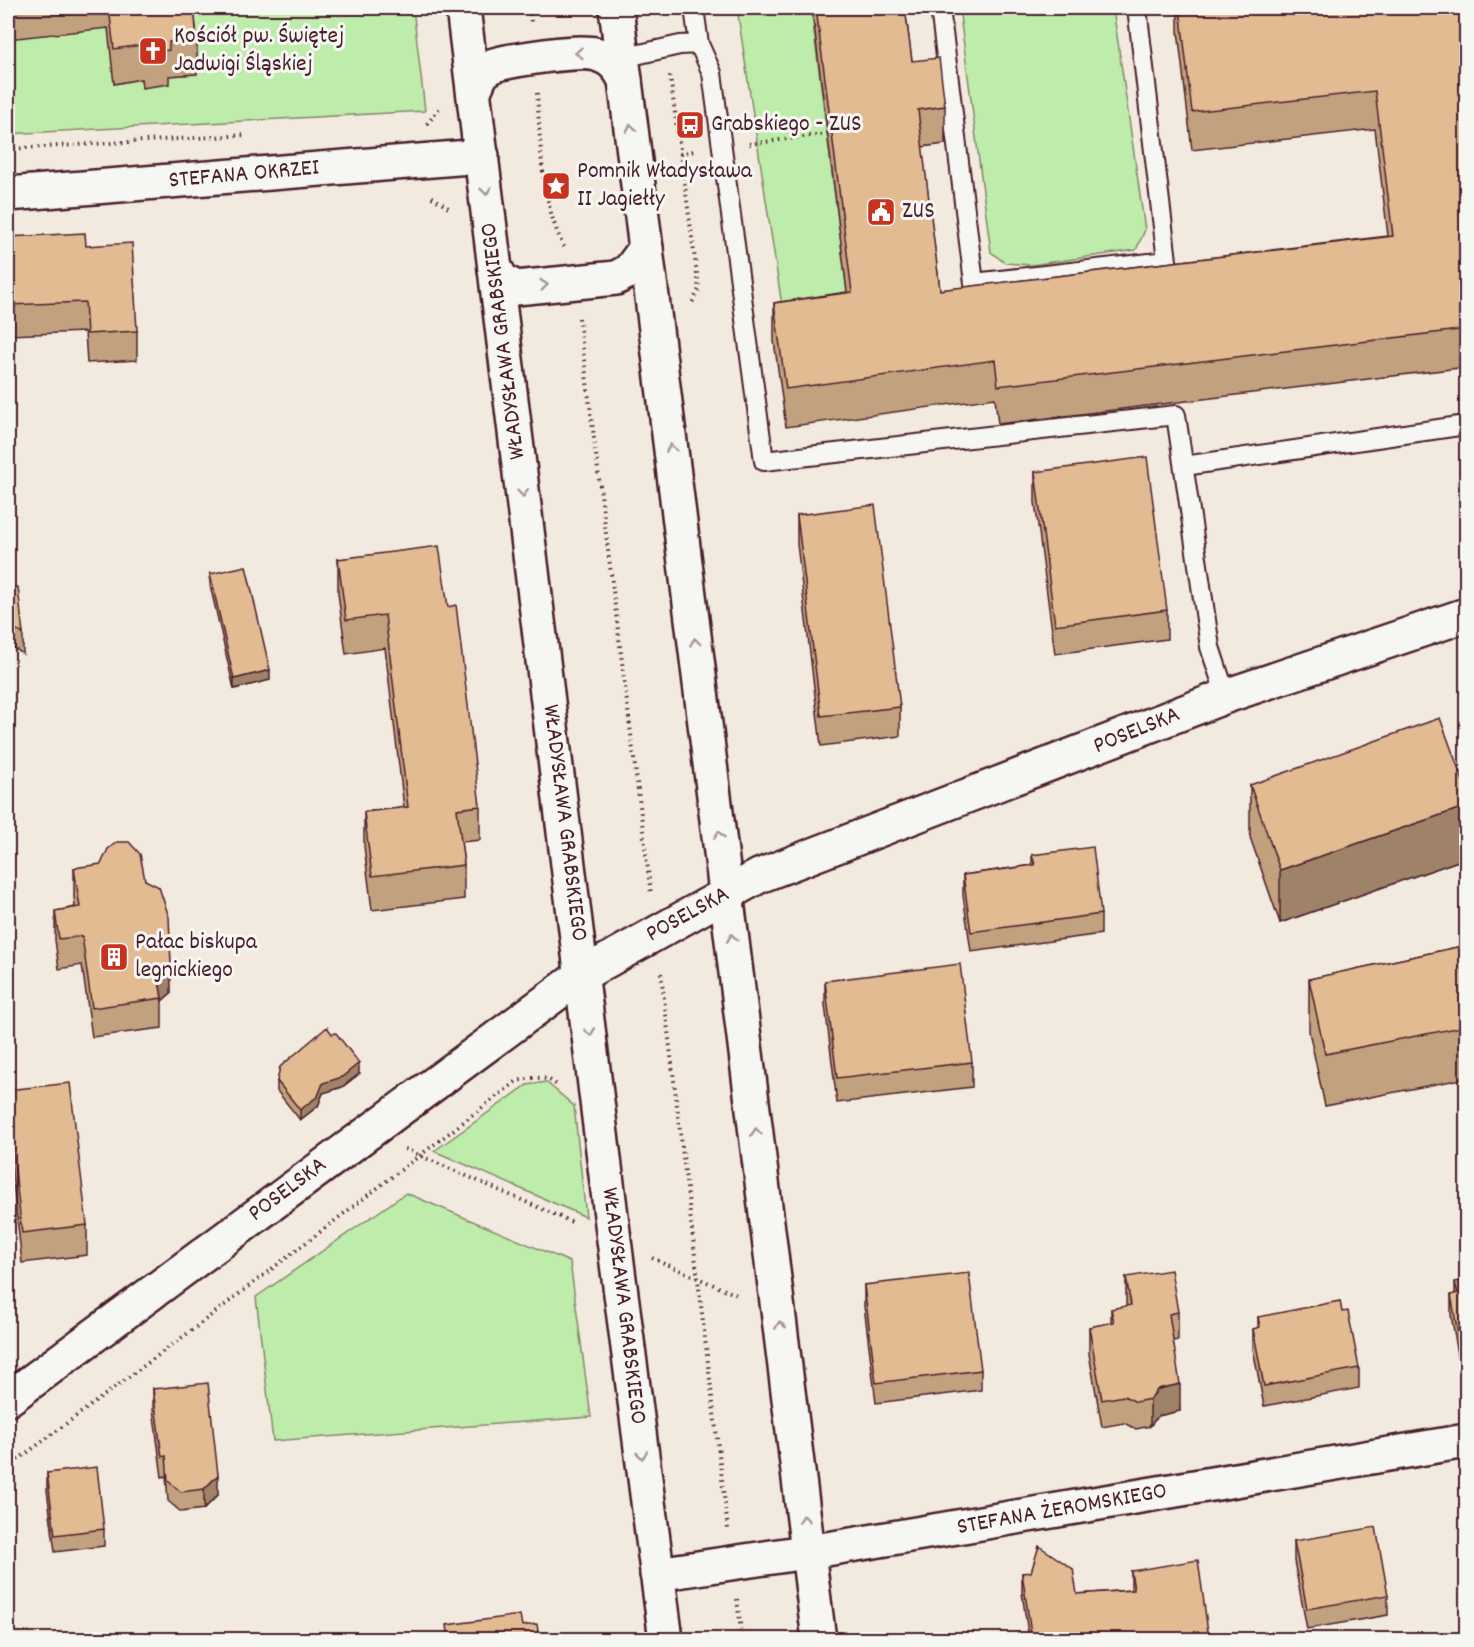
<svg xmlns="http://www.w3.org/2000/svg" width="1474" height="1647" font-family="Dekko,sans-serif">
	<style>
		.green { fill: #beecaa; stroke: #84866a; stroke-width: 1.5 }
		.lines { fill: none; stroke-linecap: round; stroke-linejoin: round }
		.lane-casing { stroke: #4a1f2b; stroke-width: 22 }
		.street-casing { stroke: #4a1f2b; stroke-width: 38 }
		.secondary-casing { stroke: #4a1f2b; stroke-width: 38 }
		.path { stroke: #4a1f2b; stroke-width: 4; stroke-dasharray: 1.5 4.5; stroke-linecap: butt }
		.lane { stroke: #f6f6f2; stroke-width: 18 }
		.street { stroke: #f6f6f2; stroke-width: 33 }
		.secondary { stroke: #f6f6f2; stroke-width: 33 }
		.wall { fill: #c2a17e; stroke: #4a1f2b; stroke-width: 1.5 }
		.shaded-wall { fill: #9e8367; stroke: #4a1f2b; stroke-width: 1.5 }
		.building { fill: #e2bb93; stroke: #4a1f2b; stroke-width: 1.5 }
		.oneway { stroke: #a99598 }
		.labels { text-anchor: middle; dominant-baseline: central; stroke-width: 6; stroke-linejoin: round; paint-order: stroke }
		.poi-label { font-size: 24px; fill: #4a1f2b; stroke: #f6f6f2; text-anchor: start }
		.street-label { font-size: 24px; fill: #4a1f2b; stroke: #f6f6f2 }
	</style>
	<rect width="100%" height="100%" fill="#f2eadf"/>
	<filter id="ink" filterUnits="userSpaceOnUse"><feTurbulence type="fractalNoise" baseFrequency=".0167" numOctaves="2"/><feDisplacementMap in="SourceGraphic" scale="12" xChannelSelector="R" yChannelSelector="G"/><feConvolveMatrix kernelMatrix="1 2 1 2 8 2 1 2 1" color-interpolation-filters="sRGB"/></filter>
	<g filter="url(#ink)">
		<path class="green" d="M8,8H413L425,111L8,134Z
			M737,8H811L852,330L787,339Z
			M959,8H1113L1145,230L1136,250L1031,265L1005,263L991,252Z
			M546,1082L574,1106L586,1217L434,1151L527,1085Z
			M406,1193L570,1262L591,1417L273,1441L256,1297Z"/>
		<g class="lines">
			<g class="lane-casing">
				<path id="lane" d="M694,8L699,44
					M940,8L974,283L1167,261L1137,8
					M622,58L680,45L699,44L712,73L764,461L1176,415L1210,647L1226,696
					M1184,466L1466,425"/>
			</g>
			<g class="street-casing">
				<path id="street" d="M474,91L482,73L494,65C513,60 582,48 599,55C612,59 619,68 625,80
					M8,194L482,156
					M495,268L502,280L516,288L616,278L629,271L646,248
					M8,1399L583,974L759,876L1226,696L1466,615
					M657,1574L833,1548L1466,1441"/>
			</g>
			<g class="secondary-casing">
				<path id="secondary" d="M463,8L614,1240L666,1640
					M616,8L819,1640"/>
			</g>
			<path class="path" d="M530,8L531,23
				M670,76L699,289L691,305
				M537,93C541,145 540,199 564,247
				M427,124L439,109
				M749,144L826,134
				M8,149L247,135
				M680,154L694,151
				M432,197L450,209
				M579,318L651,894
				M661,973L728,1529
				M405,1149L574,1223
				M652,1258L739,1296
				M8,1467L192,1330L517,1081C532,1078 545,1074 558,1086
				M737,1599L742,1640"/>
			<use href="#lane" class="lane"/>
			<use href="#street" class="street"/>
			<use href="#secondary" class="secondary"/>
		</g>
		<path class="wall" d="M8,8H194L197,39V74L169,76V84L142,88L141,79L114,84L108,28L8,39Z
			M812,8H905L912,61L945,106V144L922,147L940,290L1388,236L1375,129L1192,150L1178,31V8H1463L1467,34V367L998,424L995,398L786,427L774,341V303L847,292Z
			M8,237L86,246L137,331V360L87,363L85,332L8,335Z
			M1035,472L1167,610V639L1055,654L1035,502Z
			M797,515L900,707V736L821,746L797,544Z
			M338,559L448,607L480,806V840L461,842L464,865V899L372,910L364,846V812L404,808L385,648L346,654L338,593Z
			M210,574L270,680L234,689L210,585Z
			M8,588L23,634V654L8,644Z
			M1250,785L1467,792V858L1280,923L1250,837Z
			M1032,855L1101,914V934L971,952L963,895V875L1032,865Z
			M74,868L145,880L171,993L162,1001V1028L92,1037L82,965L59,969L55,940V911L75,907L74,897Z
			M1467,945V1078L1325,1106L1309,1031V979Z
			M825,981L972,1062V1087L837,1103L825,1005Z
			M359,1074L342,1087L323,1093L318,1106L300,1120L277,1091V1081Z
			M8,1090L87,1225V1255L22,1263L8,1136Z
			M1126,1277L1178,1312V1340L1173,1341L1180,1411L1158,1416L1150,1426L1136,1429L1124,1423L1102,1427L1089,1354V1327L1111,1323V1309L1126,1306Z
			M1467,1280V1370L1461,1371L1451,1315V1295L1455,1294V1282Z
			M864,1285L981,1370V1390L876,1403L864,1306Z
			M1342,1312L1359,1368V1388L1264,1406L1253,1349V1329L1258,1328V1317Z
			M153,1389L218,1495L204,1509L181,1512L168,1501L166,1476L162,1477L153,1409Z
			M47,1473L104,1529V1546L55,1552L47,1490Z
			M1294,1541L1388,1595V1615L1307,1629L1294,1561Z
			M1131,1571L1208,1632V1640H1029L1022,1593V1573L1077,1594L1131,1590Z"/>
		<path class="shaded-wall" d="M270,670V680L234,689V679Z
			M1467,806V858L1280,923V870Z
			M171,964V993L162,1001L158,975Z
			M359,1063V1074L342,1087L323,1093L318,1106L300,1120V1110L323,1083Z
			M1180,1384V1411L1158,1416L1150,1426V1399L1158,1389Z
			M218,1475V1495L204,1509V1489Z"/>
		<path class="building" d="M109,8H194L197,39L169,42V50L142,53L141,45L114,49Z
			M816,8H905L912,61L939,58L945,106L918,110L940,290L1393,236L1375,91L1192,112L1180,8H1463L1467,34V329L998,386L995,360L786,389L774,303L852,292Z
			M85,233L86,246L132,243L137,331L87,334L85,302L8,305V237Z
			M1147,457L1167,610L1055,625L1035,472Z
			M875,505L900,707L821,716L797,515Z
			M439,546L448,607L456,605L480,806L457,809L464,865L372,876L364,812L408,807L385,615L346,620L338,559Z
			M246,566L270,670L234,679L210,574Z
			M18,587L23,634L8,624V588Z
			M1440,718L1467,792V806L1280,870L1250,785Z
			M117,842H129L140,854L145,880L159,887L169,917L171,964L158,975L162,998L92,1008L82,936L59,939L55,911L80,907L74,868L101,864L108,849Z
			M1093,847L1101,914L971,932L963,875L1035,865L1032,855Z
			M1467,945V1026L1325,1054L1309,979Z
			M960,964L972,1062L837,1078L825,981Z
			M327,1027L332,1034L336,1033L359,1063L342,1077L323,1083L318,1096L300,1110L277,1081L280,1067Z
			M70,1083L87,1225L22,1233L8,1107V1090Z
			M1171,1270L1178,1312L1169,1314L1180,1384L1158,1389L1150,1399L1136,1402L1124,1396L1102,1400L1089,1327L1114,1322L1111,1309L1131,1305L1126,1277Z
			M969,1273L981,1370L876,1383L864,1285Z
			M1467,1280V1350L1461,1351L1451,1295L1458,1293L1455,1282Z
			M1340,1301L1342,1312L1348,1311L1359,1368L1264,1386L1253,1329L1260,1327L1258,1317Z
			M208,1383L218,1475L204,1489L181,1492L168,1481L166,1456L162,1457L153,1389Z
			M97,1467L104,1529L55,1535L47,1473Z
			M1376,1527L1388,1595L1307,1609L1294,1541Z
			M1039,1546L1073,1569L1077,1594L1134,1590L1131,1571L1198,1560L1208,1632L1160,1640H1142L1141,1634L1108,1640H1032L1022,1573L1031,1572Z
			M520,1615L522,1626L537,1624L539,1640H449L447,1625Z"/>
		<defs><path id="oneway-chevron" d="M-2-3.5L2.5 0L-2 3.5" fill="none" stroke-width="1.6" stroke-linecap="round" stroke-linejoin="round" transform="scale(1.5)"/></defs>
		<g class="oneway">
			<use href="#oneway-chevron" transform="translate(579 53) rotate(175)"/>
			<use href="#oneway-chevron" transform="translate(631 128) rotate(-97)"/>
			<use href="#oneway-chevron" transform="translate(486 191) rotate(83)"/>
			<use href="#oneway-chevron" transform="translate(544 285) rotate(-6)"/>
			<use href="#oneway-chevron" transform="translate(671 448) rotate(-97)"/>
			<use href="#oneway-chevron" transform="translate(523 493) rotate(83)"/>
			<use href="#oneway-chevron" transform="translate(695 642) rotate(-97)"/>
			<use href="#oneway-chevron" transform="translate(719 835) rotate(-97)"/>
			<use href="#oneway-chevron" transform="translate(732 938) rotate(-97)"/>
			<use href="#oneway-chevron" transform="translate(590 1032) rotate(83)"/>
			<use href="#oneway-chevron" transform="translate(756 1132) rotate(-97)"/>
			<use href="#oneway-chevron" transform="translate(780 1325) rotate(-97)"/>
			<use href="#oneway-chevron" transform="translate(642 1455) rotate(83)"/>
			<use href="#oneway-chevron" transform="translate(804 1519) rotate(-97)"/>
		</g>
	</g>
	<defs>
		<g id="church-square" transform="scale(1.5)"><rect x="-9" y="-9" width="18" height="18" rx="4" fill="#c8321e" stroke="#f6f6f2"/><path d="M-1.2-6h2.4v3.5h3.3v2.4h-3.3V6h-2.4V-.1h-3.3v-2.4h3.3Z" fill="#fff"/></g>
		<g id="bus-square" transform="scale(1.5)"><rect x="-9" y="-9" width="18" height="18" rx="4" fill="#c8321e" stroke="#f6f6f2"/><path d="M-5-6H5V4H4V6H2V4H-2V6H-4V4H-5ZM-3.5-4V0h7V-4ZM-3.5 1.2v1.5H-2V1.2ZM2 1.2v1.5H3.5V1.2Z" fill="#fff"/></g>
		<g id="sight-square" transform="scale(1.5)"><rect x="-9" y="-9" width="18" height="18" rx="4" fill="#c8321e" stroke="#f6f6f2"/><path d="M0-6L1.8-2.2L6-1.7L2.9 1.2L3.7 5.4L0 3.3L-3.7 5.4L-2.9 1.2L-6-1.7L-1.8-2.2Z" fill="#fff"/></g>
		<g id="civic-square" transform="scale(1.5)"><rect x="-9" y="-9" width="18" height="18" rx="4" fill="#c8321e" stroke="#f6f6f2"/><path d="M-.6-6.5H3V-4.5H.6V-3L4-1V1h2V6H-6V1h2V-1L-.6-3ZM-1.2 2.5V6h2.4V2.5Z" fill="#fff"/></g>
		<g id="building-square" transform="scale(1.5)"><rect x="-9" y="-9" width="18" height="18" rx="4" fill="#c8321e" stroke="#f6f6f2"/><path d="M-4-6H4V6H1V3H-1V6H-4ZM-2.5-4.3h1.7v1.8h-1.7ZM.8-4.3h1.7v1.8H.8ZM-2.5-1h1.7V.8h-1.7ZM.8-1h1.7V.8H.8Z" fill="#fff"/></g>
	</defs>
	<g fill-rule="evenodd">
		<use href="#church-square" x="153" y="51"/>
		<use href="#bus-square" x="690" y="125"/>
		<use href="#sight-square" x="556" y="186"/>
		<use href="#civic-square" x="881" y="212"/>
		<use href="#building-square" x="114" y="957"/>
	</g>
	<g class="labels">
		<g class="poi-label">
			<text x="174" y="37">Kościół pw. Świętej<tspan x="174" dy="28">Jadwigi Śląskiej</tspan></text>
			<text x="711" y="125">Grabskiego - ZUS</text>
			<text x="577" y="172">Pomnik Władysława<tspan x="577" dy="28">II Jagiełły</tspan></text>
			<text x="902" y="212">ZUS</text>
			<text x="135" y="943">Pałac biskupa<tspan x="135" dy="28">legnickiego</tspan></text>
		</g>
		<g class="street-label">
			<text transform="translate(244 175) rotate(-5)">STEFANA OKRZEI</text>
			<text transform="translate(504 341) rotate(-97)">WŁADYSŁAWA GRABSKIEGO</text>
			<text transform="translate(1137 731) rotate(-22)">POSELSKA</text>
			<text transform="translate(564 823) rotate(83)">WŁADYSŁAWA GRABSKIEGO</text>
			<text transform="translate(688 915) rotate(-29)">POSELSKA</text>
			<text transform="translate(288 1190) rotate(-37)">POSELSKA</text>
			<text transform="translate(623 1306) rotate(83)">WŁADYSŁAWA GRABSKIEGO</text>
			<text transform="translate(1062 1510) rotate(-10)">STEFANA ŻEROMSKIEGO</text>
		</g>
	</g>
	<rect width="1474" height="1647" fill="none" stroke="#f6f6f2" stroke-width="30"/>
	<rect x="15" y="15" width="1444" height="1617" fill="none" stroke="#4a1f2b" stroke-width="2" filter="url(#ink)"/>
</svg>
